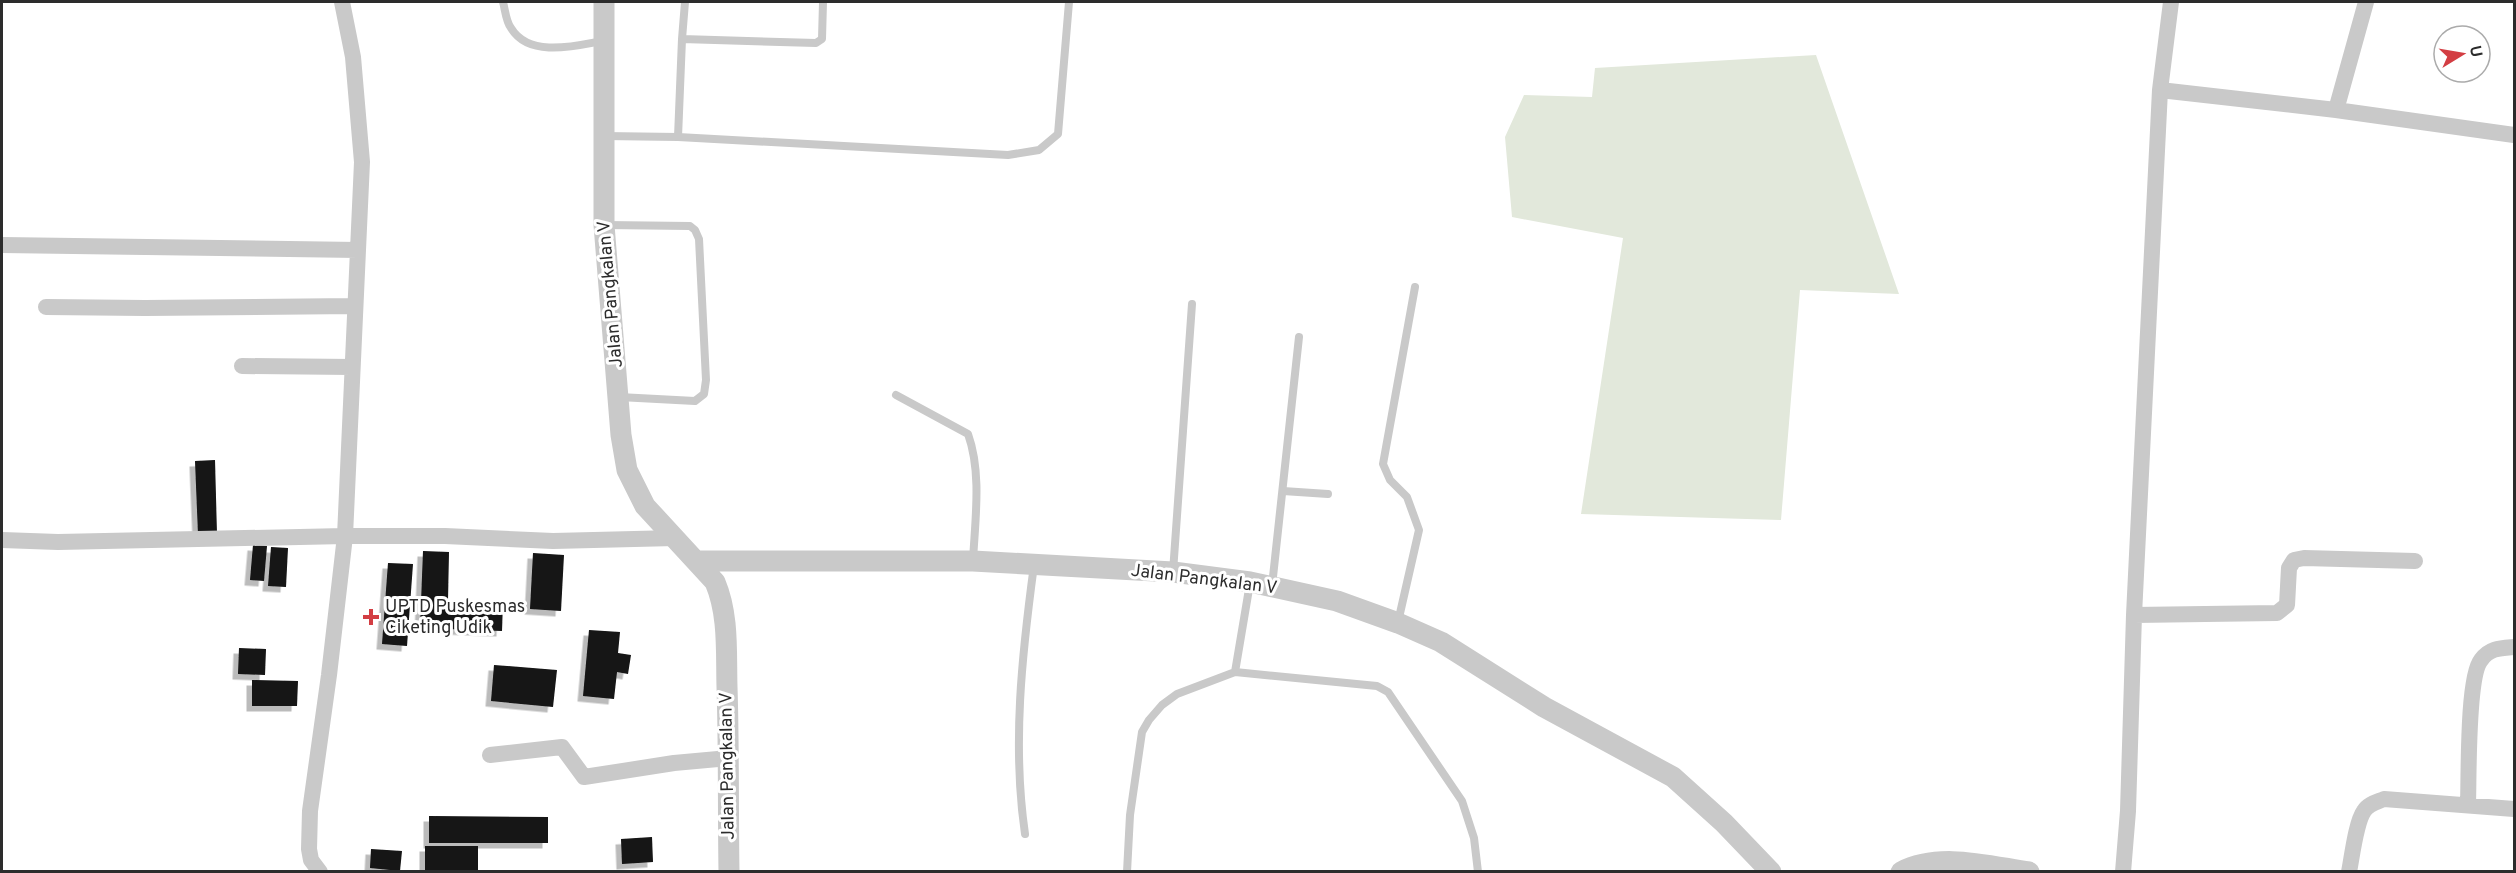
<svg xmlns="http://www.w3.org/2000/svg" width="2516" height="873" font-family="Overpass,sans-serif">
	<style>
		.green { fill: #e2e8db }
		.building { fill: #131313; filter: url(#shadow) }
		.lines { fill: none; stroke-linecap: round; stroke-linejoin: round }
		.service { stroke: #c9c9c9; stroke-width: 8 }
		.minor { stroke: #c9c9c9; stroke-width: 16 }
		.tertiary { stroke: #c9c9c9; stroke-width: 21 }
		.poi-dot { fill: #d33e43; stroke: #fff; stroke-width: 2 }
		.labels { text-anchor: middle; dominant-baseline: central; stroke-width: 6; stroke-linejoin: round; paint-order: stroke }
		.street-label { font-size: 18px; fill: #2c2c2c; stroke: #fff }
		.poi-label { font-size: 18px; fill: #2c2c2c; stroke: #fff; text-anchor: start }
	</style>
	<defs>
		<filter id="shadow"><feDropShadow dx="-5.5" dy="5.5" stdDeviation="0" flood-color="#0004"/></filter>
	</defs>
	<rect width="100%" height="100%" fill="#fff"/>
	<path class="green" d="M1816,55L1899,294L1800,290L1781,520L1581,514L1623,238L1512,217L1505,137L1524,95L1592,97L1595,68Z"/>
	<path class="building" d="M215,460L217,534H198L195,461Z
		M253,545L267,546L264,581L250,580Z
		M271,547L288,548L286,587L268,586Z
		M423,551L449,552L448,600L503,602L502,631L420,628Z
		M533,553L564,555L561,611L530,609Z
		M388,563L413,564L407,646L382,644Z
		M589,630L620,632L618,653L631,655L628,674L617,672L614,699L583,696Z
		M239,648L266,649L265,675L238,674Z
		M494,665L557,670L553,707L491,701Z
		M252,680L298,681L297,706H252Z
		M429,816L548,817V843H429Z
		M652,837L653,862L622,864L621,839Z
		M425,846H478V872H425Z
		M371,849L402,851L400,871L370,868Z"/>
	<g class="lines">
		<path class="service" d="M503,2C505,9 506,22 511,28C529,58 575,46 602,41
			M685,2L682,39L816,43L822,39L823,2
			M604,136L678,137L1008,155L1039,150L1058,134L1069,2
			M678,137L682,39
			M605,225L690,226L695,230L699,239L706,380L704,394L695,401L619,397
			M896,395L968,434C982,473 975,520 973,561
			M1283,491L1328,494
			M1173,572L1192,304
			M1272,586L1299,337
			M1398,622L1419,530L1407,497L1390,480L1383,464L1415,287
			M1235,672L1377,686L1388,692L1462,801L1474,838L1478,872
			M1025,834C1012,745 1022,654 1034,565
			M1127,872L1130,815L1142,732L1149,720L1162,705L1177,694L1235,672L1250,583"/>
		<path class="minor" d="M2160,90L2336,110L2514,135
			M2336,110L2366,2
			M2,245L358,250
			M46,307L145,308L354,306
			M242,366L352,367
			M2,540L58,542L345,536H445L553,541L675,538
			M2134,615L2277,613L2287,605L2289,568L2294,560L2304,558L2415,561
			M490,755L562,747L584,777L674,763L729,758
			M2468,804C2469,778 2467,677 2481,660C2489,648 2501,648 2514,647
			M320,872L311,860L309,849L310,811L329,675L345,536L362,162L353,57L342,2
			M2123,872L2128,811L2134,615L2160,90L2171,2
			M2349,872C2352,857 2356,822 2364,811C2368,804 2377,802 2384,799L2514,809"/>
		<path class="tertiary" d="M604,2V225L621,435L627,470L645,506L715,582C729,615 726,652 727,687C729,748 728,810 729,872
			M697,561H973L1173,572L1250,582L1337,601L1398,623L1441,642L1544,707L1673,777L1724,823L1771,872
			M1901,872C1939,852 1988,866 2029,872"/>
	</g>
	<path class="poi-dot" d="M368 608h6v6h6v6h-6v6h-6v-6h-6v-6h6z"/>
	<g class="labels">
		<g class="street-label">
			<text transform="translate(611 294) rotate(-95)">Jalan Pangkalan V</text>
			<text transform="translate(1204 580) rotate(7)">Jalan Pangkalan V</text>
			<text transform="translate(728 766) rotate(-91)">Jalan Pangkalan V</text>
		</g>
		<g class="poi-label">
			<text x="385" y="607">UPTD Puskesmas<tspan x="385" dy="21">Ciketing Udik</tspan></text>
		</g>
	</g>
	<rect width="2516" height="873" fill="none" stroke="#2c2c2c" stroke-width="6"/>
	<g transform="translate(2462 54) rotate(79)"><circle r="28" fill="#ffffff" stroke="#ababab" stroke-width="1.5"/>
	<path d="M0-4.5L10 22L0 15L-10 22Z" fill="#d33e43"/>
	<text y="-9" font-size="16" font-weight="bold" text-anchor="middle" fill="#2c2c2c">U</text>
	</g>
</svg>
